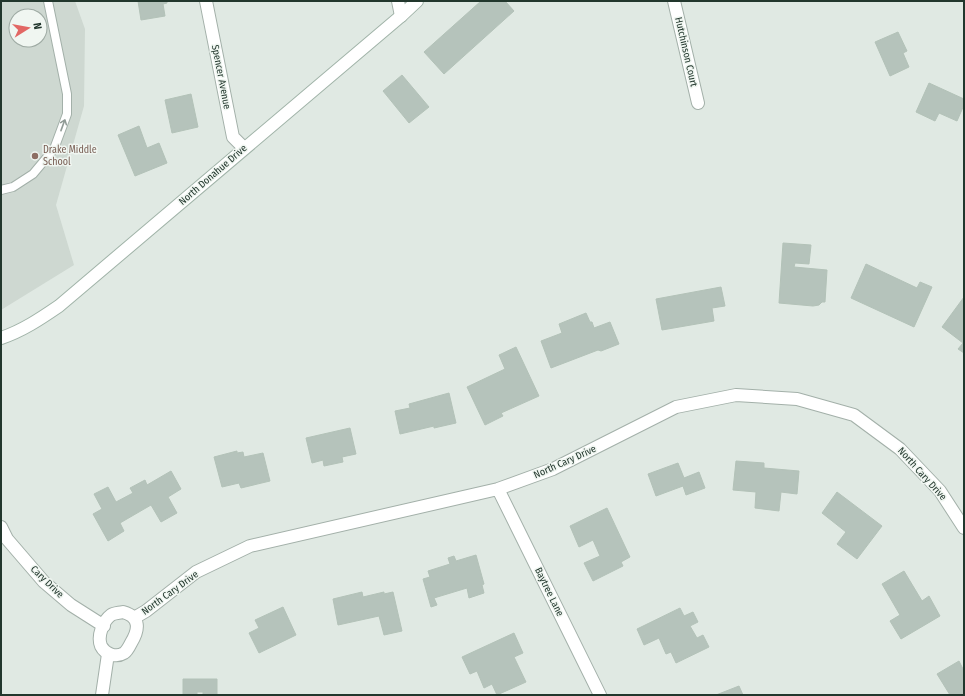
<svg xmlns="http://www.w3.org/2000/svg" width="965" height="696" font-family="'Fira Sans Condensed',sans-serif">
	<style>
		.built { fill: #ced8d1; fill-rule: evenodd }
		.building { fill: #b5c3bb; stroke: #b3c2b8 }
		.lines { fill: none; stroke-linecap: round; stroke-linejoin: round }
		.lane-casing { stroke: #a3b0a9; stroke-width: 10 }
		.street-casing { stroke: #a3b0a9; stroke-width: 14 }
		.secondary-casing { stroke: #a0b3a8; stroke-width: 14 }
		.lane { stroke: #fff; stroke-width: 8 }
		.street { stroke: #fff; stroke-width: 12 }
		.secondary { stroke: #fff; stroke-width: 12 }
		.oneway { stroke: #909b96 }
		.education-dot { fill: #8d6e63; stroke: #f0f6f1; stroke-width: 1.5 }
		.labels { text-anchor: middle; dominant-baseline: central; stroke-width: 3; stroke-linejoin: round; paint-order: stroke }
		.street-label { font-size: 10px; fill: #22372d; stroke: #f0f6f1 }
		.education-label { font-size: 10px; fill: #785e54; stroke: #f0f6f1; text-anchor: start }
	</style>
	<rect width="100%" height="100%" fill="#e0e9e3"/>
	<path class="built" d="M1,1H75L85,29L84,106L56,205L74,265L1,310ZM16,16H40V40H16Z"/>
	<path class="building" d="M138,1H167V3L163,4L165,16L141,20Z
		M481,1H505L514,11L444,74L424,52Z
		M898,32L907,51L903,53L909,67L890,76L875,42Z
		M402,75L429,107L409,123L383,91Z
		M929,83L964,99V105L957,121L939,113L935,121L916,112Z
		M191,94L198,127L172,133L165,100Z
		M139,126L147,148L159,143L167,163L135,176L118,135Z
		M783,243L811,245L809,264L795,263L794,267L827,270L825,302H822L819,305L813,306L779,303Z
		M866,264L917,288L920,282L932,287L914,327L851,298Z
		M721,287L725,306L712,308L714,321L662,330L656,299Z
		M964,297V353L958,349L963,343L942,327Z
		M586,313L590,322H592L594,328L610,322L619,344L601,351L598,350L551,368L541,341L562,333L559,324Z
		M516,347L539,396L501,413L503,416L485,425L467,387L505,369L499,355Z
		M449,393L456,423L434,428V426L400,434L395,411L410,408L409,404Z
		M350,428L356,454L342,457L343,462L324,466L323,460L312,463L306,438Z
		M237,451V453L243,452L244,457L263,453L270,481L241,488L239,483L222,487L214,457Z
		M736,461L764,463V468L799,471L797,494L781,492L779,511L755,508L756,492L733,490Z
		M678,463L684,478L699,472L705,488L686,495L683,486L656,496L648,474Z
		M171,471L181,489L168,497L177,513L161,522L151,505L120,523L124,531L108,541L93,514L102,509L94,494L108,487L116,502L133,493L130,488L145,480L147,485Z
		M837,492L882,526L857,559L837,544L846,532L822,513Z
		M607,508L630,557L621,562L623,566L593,581L584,563L600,556L593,540L579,547L570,526Z
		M476,555L484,584L482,585L484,593L469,598L467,588L434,598L437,605L431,607L423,579L430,577L428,571L450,564L448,558L454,556L456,561Z
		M904,571L922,601L929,596L940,616L901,639L890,621L900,615L882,584Z
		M362,592L363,597L384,592V594L393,592L402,631L384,635L379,616L338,625L333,599Z
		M283,607L296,635L259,653L249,633L259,628L255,620Z
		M680,608L684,616L693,612L698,622L690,626L697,638L703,635L709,647L676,663L671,652L666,654L659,638L644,645L637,629Z
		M514,633L523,653L514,657L526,682L497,695L492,684L484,688L477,671L470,674L462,657Z
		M959,661L964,671V695H950L937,674Z
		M183,679H217V695H203V692H197V695L183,694Z
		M739,686L743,695H716Z"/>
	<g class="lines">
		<g class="lane-casing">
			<path id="lane" d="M1,190L13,187L33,174L54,149L67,114V94L48,1"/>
		</g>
		<g class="street-casing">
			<path id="street" d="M206,1L233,137L244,148
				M398,1L401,16
				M674,1L698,103
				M498,489L600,695
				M1,527L7,539L44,582L71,605L104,626
				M123,612C141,617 139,630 131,643C129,647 127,651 124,653C116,658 105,654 101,646C97,636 103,621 111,615C114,613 119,613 123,612Z
				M134,618L146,611L196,572L250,546L498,489L553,469L676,407L736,395L797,399L854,415L900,449L940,491L964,528
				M102,695L108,654"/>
		</g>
		<g class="secondary-casing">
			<path id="secondary" d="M1,338C22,331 40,319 59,306L401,16L417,1"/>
		</g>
		<use href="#lane" class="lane"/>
		<use href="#street" class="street"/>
		<use href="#secondary" class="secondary"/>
	</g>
	<defs><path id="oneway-shaft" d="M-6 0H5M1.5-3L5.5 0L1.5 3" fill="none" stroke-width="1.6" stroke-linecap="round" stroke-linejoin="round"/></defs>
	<use class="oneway" href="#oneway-shaft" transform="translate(63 125) rotate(-70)"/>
	<circle class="education-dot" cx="35" cy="156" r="4"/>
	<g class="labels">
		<g class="street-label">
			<text transform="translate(686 52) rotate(77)">Hutchinson Court</text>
			<text transform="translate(221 77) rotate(79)">Spencer Avenue</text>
			<text transform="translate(213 175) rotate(-41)">North Donahue Drive</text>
			<text transform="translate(565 462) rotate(-24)">North Cary Drive</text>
			<text transform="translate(922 474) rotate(48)">North Cary Drive</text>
			<text transform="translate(47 582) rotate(44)">Cary Drive</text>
			<text transform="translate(549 592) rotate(64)">Baytree Lane</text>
			<text transform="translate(170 593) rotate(-36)">North Cary Drive</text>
		</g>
		<g class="education-label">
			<text x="43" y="150">Drake Middle<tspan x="43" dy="12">School</tspan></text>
		</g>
	</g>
	<rect width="965" height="696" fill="none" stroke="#22372d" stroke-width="4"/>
	<g transform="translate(28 28) rotate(79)"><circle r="19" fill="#f0f6f1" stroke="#9eaaa3"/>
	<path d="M0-3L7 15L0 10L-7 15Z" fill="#e26764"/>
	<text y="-6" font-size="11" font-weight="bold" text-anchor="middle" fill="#22372d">N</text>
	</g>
</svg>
